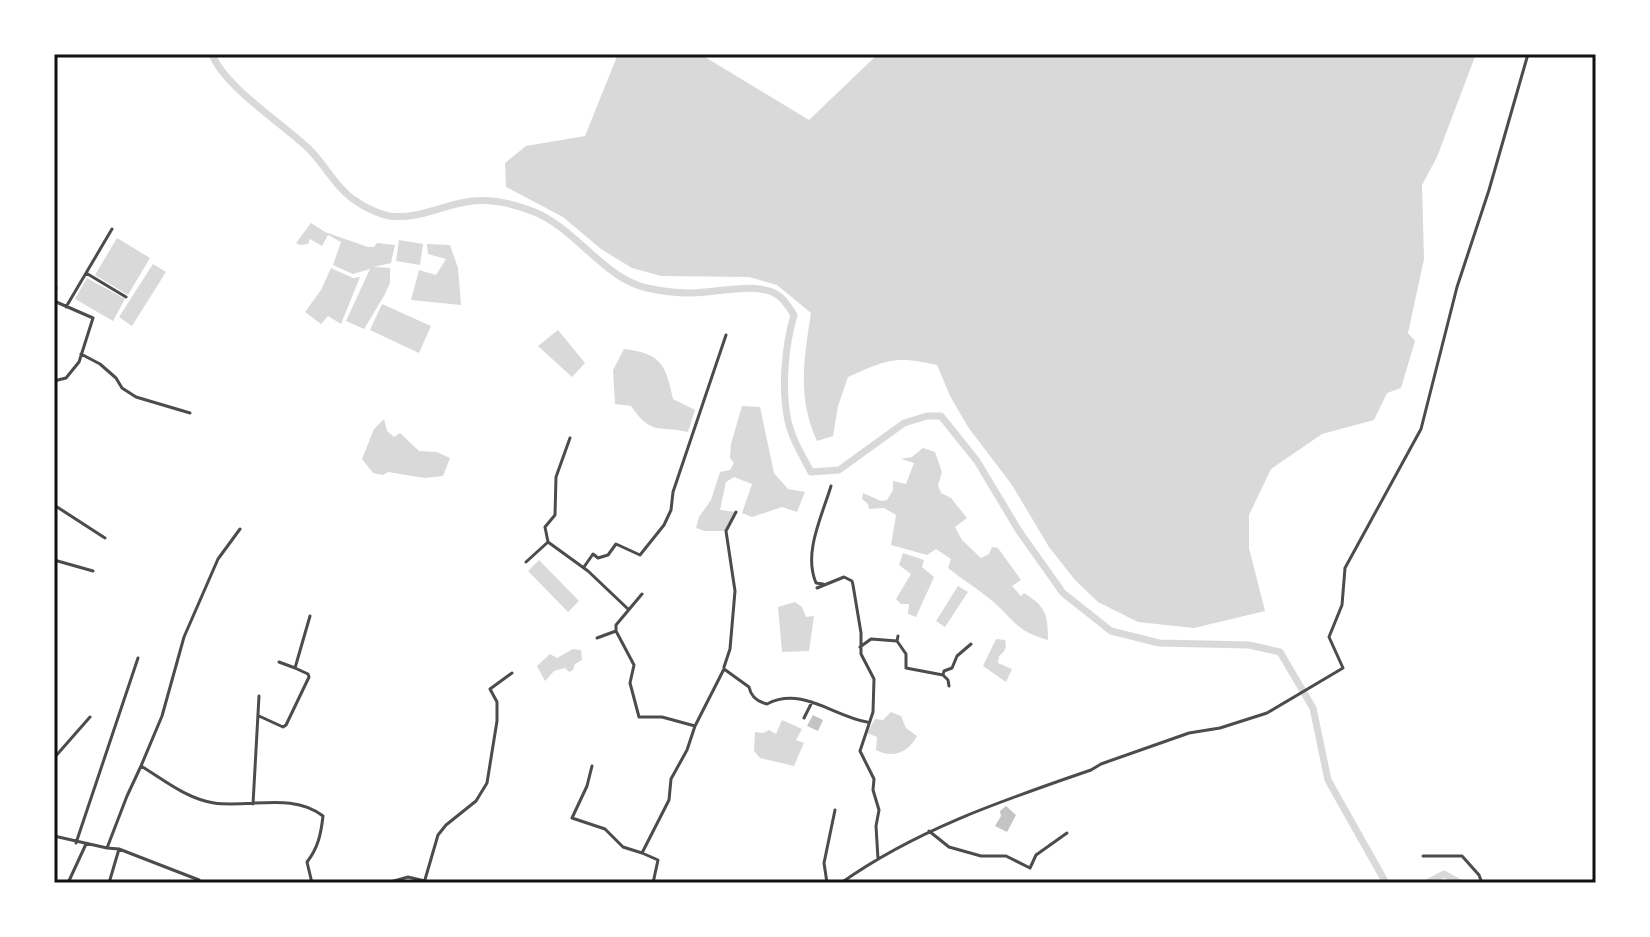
<svg xmlns="http://www.w3.org/2000/svg" width="1650" height="937" font-family="'Roboto Condensed',sans-serif">
	<style>
		.water { fill: #d9d9d9 }
		.lines { fill: none; stroke-linecap: round; stroke-linejoin: round }
		.canal { stroke: #d9d9d9; stroke-width: 7 }
		.building { fill: #c4c4c4 }
		.minor { stroke: #4c4c4c; stroke-width: 3 }
		.neatline { fill: none; stroke: #111; stroke-width: 3 }
	</style>
	<rect width="100%" height="100%" fill="#fff"/>
	<path class="water" d="M618,54H700L809,120L878,54H1476L1437,157L1422,185L1424,259L1408,333L1415,341L1401,388L1387,393L1374,420L1322,434L1271,469L1249,515V548L1265,611L1194,628L1138,622L1098,602L1075,580L1049,547L1012,485L968,427L950,396L937,365C895,355 886,360 848,377L838,406L833,436L817,441C797,398 804,359 811,313L777,285L749,277L661,276L632,268L601,249L563,217L506,187L505,163L526,146L585,136Z
		M311,223L325,232L368,247H374L377,243L395,245L391,263L374,267L390,268V283L384,296L364,329L346,321L370,269L353,274L333,265L341,242L328,235L322,246L310,239L308,244L300,245L296,243Z
		M117,238L150,258L128,295L95,275Z
		M399,240L423,244L420,265L396,261Z
		M427,244L450,245L458,268L461,305L411,300L419,270L436,275L446,259L428,254Z
		M153,264L166,272L132,326L119,317Z
		M331,268L353,278L360,277L341,324L328,316L321,324L305,312L321,290Z
		M87,278L125,299L113,321L75,299Z
		M382,304L431,326L419,353L370,330Z
		M558,330L585,363L572,377L538,346Z
		M624,349C661,353 666,365 673,399L695,410L688,432C657,425 652,436 631,406L615,404L613,370Z
		M742,406L760,407L774,473L788,489L805,492L797,512L782,507L752,517L742,513L752,484L734,477L726,482L720,510L736,512L726,531H705L696,528L699,517L711,500L720,472L730,470L734,463L730,458L731,444Z
		M384,419L387,431L394,437L400,433L419,451L437,452L450,458L443,476L425,478L388,472L383,475L373,473L362,459L374,429Z
		M923,448L935,452L942,472L938,485L941,493L951,498L967,518L955,527L962,540L981,558L989,554L992,547L998,548L1021,580L1012,586L1021,596L1024,593C1046,607 1048,614 1048,640C1021,632 1019,627 1000,608C985,593 964,581 948,568L951,559L936,549L927,555L891,545L896,515L884,508L869,509L868,504L862,499L863,493L881,501L887,500L893,490V481L906,484L914,463L901,459L912,457Z
		M903,553L924,560L922,567L934,577L916,617L908,614L909,604H901L896,599L911,574L899,565Z
		M539,560L579,601L568,612L528,571Z
		M958,586L968,592L945,627L936,621Z
		M795,602L802,607L806,617L814,616L809,651L782,652L778,607Z
		M996,639L1005,640C1007,648 1005,651 999,656L998,663L1012,669L1006,682L983,666Z
		M573,649L581,650L582,660L575,664L573,670L569,672L565,668L554,671L545,681L537,666L550,654L557,658Z
		M891,712L901,716L906,728L917,736C909,752 893,759 876,750L877,737L867,733L875,719L883,720Z
		M782,720L802,729L796,740L804,743L794,766L760,758L754,751L755,732L763,733L769,730L776,734Z"/>
	<g class="lines">
		<path class="canal" d="M212,54C224,87 286,126 311,151C326,167 338,190 356,201C364,207 379,214 389,216C419,220 444,204 472,201C491,199 514,204 532,211C575,227 604,279 647,288C661,291 675,293 689,293C714,294 758,280 779,296C785,300 790,309 794,315C785,346 781,388 788,421C792,439 802,455 811,472L839,470L904,423L927,416H941L977,461L1019,531L1063,593L1111,631L1159,643L1249,645L1280,652L1313,708L1328,780L1386,883
			M1427,883L1444,874L1460,883"/>
	</g>
	<path class="building" d="M813,715L823,720L818,731L807,726Z
		M1006,806L1016,815L1007,832L995,826L1001,816L1000,811Z"/>
	<g class="lines">
		<path class="minor" d="M86,273L126,297
			M54,287L56,288L54,293
			M54,301L93,318L79,362L66,378L54,381
			M66,307L112,229
			M81,354L100,364L116,378L122,388L136,397L190,413
			M570,438L556,477L555,515L545,527L548,542L588,571L628,609
			M54,505L105,538
			M54,560L93,571
			M526,562L548,542
			M584,567L593,554L598,558L608,555L616,544L640,555L664,525L671,510L673,492L726,335
			M823,584L816,583C803,553 822,516 831,486
			M817,588L844,577L852,581L853,585L861,633V654L874,679L873,712L860,751L874,779L873,790L879,810L876,826L878,859
			M616,631V625L642,594
			M597,638L616,631L634,665L630,683L639,717H662L695,726L687,750L671,779L669,800L642,853L658,860L653,883
			M897,641L906,654V668L943,675L944,671L952,668L957,656L971,644
			M860,647L871,639L897,641L898,636
			M279,662L295,668
			M724,667L730,649L735,591L726,531L736,512
			M943,675L948,680L949,686
			M259,716L283,727L286,725L309,677L308,674L295,668L310,616
			M804,718L812,702
			M695,726L724,669L749,687C751,697 758,702 767,704C802,686 833,716 867,722
			M54,758L90,717
			M141,766L162,716L184,637L218,559L240,529
			M592,766L587,786L572,818L605,829L623,847L642,853
			M253,804L259,696
			M929,831L949,847L981,856H1006L1030,868L1036,855L1067,833
			M54,836L107,848L127,796L141,766C164,780 187,799 214,803C250,808 293,792 323,816C321,834 318,848 307,862L312,883
			M76,843L138,658
			M107,848L119,849L109,883
			M119,849L199,880
			M1423,856H1462L1479,875L1482,883
			M54,882L56,883
			M68,883L86,844
			M387,883L408,877L425,881
			M424,883L438,835L446,825L476,801L487,783L497,721V702L490,689L512,673
			M827,883L824,863L835,810
			M841,883C917,829 1004,800 1091,770L1101,764L1189,733L1220,728L1267,713L1343,668L1329,637L1342,605L1345,568L1421,429L1457,287L1489,190L1528,54
			M1591,883L1596,878"/>
	</g>
	<rect width="1650" height="937" fill="none" stroke="#ffffff" stroke-width="112"/>
	<rect x="56" y="56" width="1538" height="825" class="neatline"/>
</svg>
